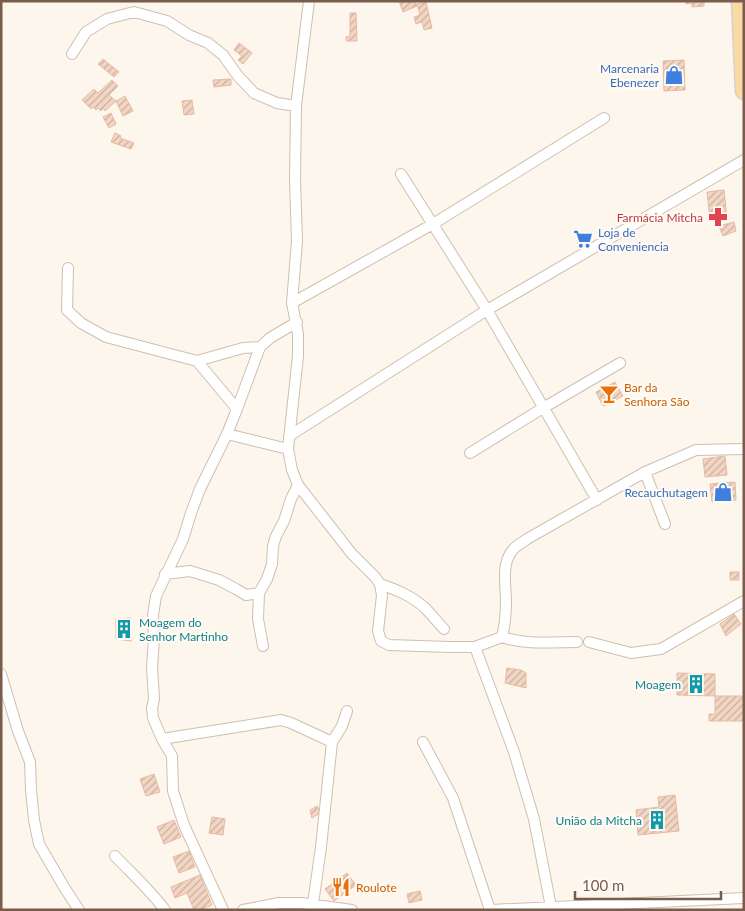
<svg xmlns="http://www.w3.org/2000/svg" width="745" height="911" font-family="Lato,sans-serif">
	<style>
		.building { fill: url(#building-hatch); stroke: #e6bba3 }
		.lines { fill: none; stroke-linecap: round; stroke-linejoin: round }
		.minor-casing { stroke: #d1beb0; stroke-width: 12 }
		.primary-casing { stroke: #dad1cd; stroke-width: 19 }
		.minor { stroke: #fff; stroke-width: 10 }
		.primary { stroke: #fbd9a5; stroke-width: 16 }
		.labels { text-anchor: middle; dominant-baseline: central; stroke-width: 4.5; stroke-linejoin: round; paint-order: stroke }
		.shop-label { font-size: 12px; fill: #366cbe; stroke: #fffaf3; text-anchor: end }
		.health-label { font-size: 12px; fill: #be3a42; stroke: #fffaf3; text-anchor: end }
		.food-label { font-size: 12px; fill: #c56008; stroke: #fffaf3; text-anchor: start }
		.culture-label { font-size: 12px; fill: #0d838f; stroke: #fffaf3; text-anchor: end }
	</style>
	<defs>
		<pattern id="building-hatch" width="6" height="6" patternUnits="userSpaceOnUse" patternTransform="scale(1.25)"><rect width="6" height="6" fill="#f3d5c3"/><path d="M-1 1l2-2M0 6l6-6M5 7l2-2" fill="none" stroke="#cab0a1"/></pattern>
	</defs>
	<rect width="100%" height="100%" fill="#fdf6ec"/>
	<path class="building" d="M399,1H415L417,6L403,12Z
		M686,1H704V6L692,7V3L686,4Z
		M426,2L432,28L424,30L422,22L416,24L414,17L420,15L417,4Z
		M350,13H356L357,41H346V37L350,36Z
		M239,43L252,53L243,64L238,60L242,56L234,50Z
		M103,59L119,72L114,77L98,64Z
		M684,60L685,90L664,91L663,61Z
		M231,79V85L214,87L213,80Z
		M112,80L118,86L109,95L116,101L105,111L103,108L101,111L98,108L96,110L93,107L91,109L82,100L94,89L98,93Z
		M125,96L133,111L123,116L116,101Z
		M192,100L194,114L184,115L182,101Z
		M111,113L116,124L109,128L103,117Z
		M115,133L121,136L120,138L134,143L131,149L111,142Z
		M724,190L727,218L710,220L707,192Z
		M734,222L736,231L723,236L719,226Z
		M583,233L591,243L582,249L577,243L579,241L576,236Z
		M615,382L623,396L603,406L596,392Z
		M725,456L727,475L705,477L703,459Z
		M735,482L736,500L712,502L710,484Z
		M730,572H739V580H730Z
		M734,614L741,624L726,636L720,624Z
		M131,618V641L116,639V619Z
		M507,668L521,670L526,673V688L505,683Z
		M677,673L715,674V696L677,695Z
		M715,696H744V721H709V714H715Z
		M154,774L160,792L146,796L140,779Z
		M675,795L679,831L638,835L636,810L659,807L658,797Z
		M317,806L320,813L312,818L310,810Z
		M212,817L225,819L223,835L209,833Z
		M174,820L181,837L164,844L157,827Z
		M189,851L195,867L179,873L173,857Z
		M347,873L356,885L334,901L325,889Z
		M200,875L212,905L199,910H194L187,893L175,898L171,887Z
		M420,891L422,900L409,903L407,894Z"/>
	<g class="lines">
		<g class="minor-casing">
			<path id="minor" d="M309,1L296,106L295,180L297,241L292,303L298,334V356L288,449L292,470L298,485L352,554L375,577L380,584L382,595L378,631L381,641L389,645L449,647H475L502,637C505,625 506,613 506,601C506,586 501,565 512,551C515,546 522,543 527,539L645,472L696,450L744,449
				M72,54L86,32L107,19L134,12L167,21L189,35L208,43L223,55L238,76L254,93L277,103L296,106
				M401,174L487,310L597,500
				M68,268L67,310L81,323L106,337L197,361L243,348L260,347
				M292,303L433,224L604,118
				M197,361L237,409
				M227,434L288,449
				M289,436L487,310L744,160
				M470,453L543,408L620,363
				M645,472L665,524
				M165,574L190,571L219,580L236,589L246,595L259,593L267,579L272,564L273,546L276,536L284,521L291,499L298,485
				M380,584C397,590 412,596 425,608C432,615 438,623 444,629
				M259,593L258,619L263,646
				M502,637C526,645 552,642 577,642
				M589,642L631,653L661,649L744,601
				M475,647L514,752L534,819L551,907
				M1,674L18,731L30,762L31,790L34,820L39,844L64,887L79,910
				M162,739L281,720L291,723L332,742
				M423,742L453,798L490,910
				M115,856C132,874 150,890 165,910
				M223,910L184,825L173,791L172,756L162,739L153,718L152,708L154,699L152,667L154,639L153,615L156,596L183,539L191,513L200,489L227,434L237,409L260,347L270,338L297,322
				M243,910L279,903H301L352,910
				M315,910L313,904L321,847L332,742L342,726L347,711
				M490,910L744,898"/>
		</g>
		<g class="primary-casing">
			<path id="primary" d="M740,1L744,91"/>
		</g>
		<use href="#minor" class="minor"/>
		<use href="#primary" class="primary"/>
	</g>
	<defs>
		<g id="shop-bare" transform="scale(1.5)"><path d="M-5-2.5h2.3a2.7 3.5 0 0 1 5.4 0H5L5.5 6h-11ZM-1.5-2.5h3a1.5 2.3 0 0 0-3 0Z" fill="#3f7fe0" stroke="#fffaf3" stroke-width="2.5" paint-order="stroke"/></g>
		<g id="pharmacy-bare" transform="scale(1.5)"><path d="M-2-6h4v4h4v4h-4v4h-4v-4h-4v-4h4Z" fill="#e0444e" stroke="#fffaf3" stroke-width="2.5" paint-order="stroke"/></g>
		<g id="supermarket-bare" transform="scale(1.5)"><path d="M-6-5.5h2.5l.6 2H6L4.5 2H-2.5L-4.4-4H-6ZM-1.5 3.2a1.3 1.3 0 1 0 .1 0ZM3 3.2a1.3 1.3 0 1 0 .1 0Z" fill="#3f7fe0" stroke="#fffaf3" stroke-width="2.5" paint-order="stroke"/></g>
		<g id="bar-bare" transform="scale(1.5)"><path d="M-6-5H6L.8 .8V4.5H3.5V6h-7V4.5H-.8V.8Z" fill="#e8710a" stroke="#fffaf3" stroke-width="2.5" paint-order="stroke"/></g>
		<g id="building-bare" transform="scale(1.5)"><path d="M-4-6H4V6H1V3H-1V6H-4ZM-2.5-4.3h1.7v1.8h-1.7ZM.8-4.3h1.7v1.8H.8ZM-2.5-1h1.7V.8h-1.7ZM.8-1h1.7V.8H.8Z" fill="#0f9aa8" stroke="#fffaf3" stroke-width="2.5" paint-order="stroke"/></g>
		<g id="restaurant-bare" transform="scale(1.5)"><path d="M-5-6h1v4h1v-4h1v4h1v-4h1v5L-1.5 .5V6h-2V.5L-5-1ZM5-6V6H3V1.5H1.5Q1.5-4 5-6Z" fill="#e8710a" stroke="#fffaf3" stroke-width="2.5" paint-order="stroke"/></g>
	</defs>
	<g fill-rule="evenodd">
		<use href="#shop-bare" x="674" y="75"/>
		<use href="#pharmacy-bare" x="718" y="217"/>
		<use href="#supermarket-bare" x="583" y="239"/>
		<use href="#bar-bare" x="609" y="394"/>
		<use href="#shop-bare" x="723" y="492"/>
		<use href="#building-bare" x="124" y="629"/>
		<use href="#building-bare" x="696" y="684"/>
		<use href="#building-bare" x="657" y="820"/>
		<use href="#restaurant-bare" x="341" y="887"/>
	</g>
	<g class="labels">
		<g class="shop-label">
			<text x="659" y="68">Marcenaria<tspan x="659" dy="14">Ebenezer</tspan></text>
			<text x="598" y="232" text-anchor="start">Loja de<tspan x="598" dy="14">Conveniencia</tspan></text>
			<text x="708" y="492">Recauchutagem</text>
		</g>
		<g class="health-label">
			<text x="703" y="217">Farmácia Mitcha</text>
		</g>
		<g class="food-label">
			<text x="624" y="387">Bar da<tspan x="624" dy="14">Senhora São</tspan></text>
			<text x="356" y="887">Roulote</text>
		</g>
		<g class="culture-label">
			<text x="139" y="622" text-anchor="start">Moagem do<tspan x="139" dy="14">Senhor Martinho</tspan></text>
			<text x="681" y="684">Moagem</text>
			<text x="642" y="820">União da Mitcha</text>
		</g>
	</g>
	<rect width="745" height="911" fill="none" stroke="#7a5c4d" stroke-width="5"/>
	<path d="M575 891v8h146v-8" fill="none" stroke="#7a5c4d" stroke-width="2.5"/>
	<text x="582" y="891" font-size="15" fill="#7a5c4d" stroke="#fffaf3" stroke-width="4" paint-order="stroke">100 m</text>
</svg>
